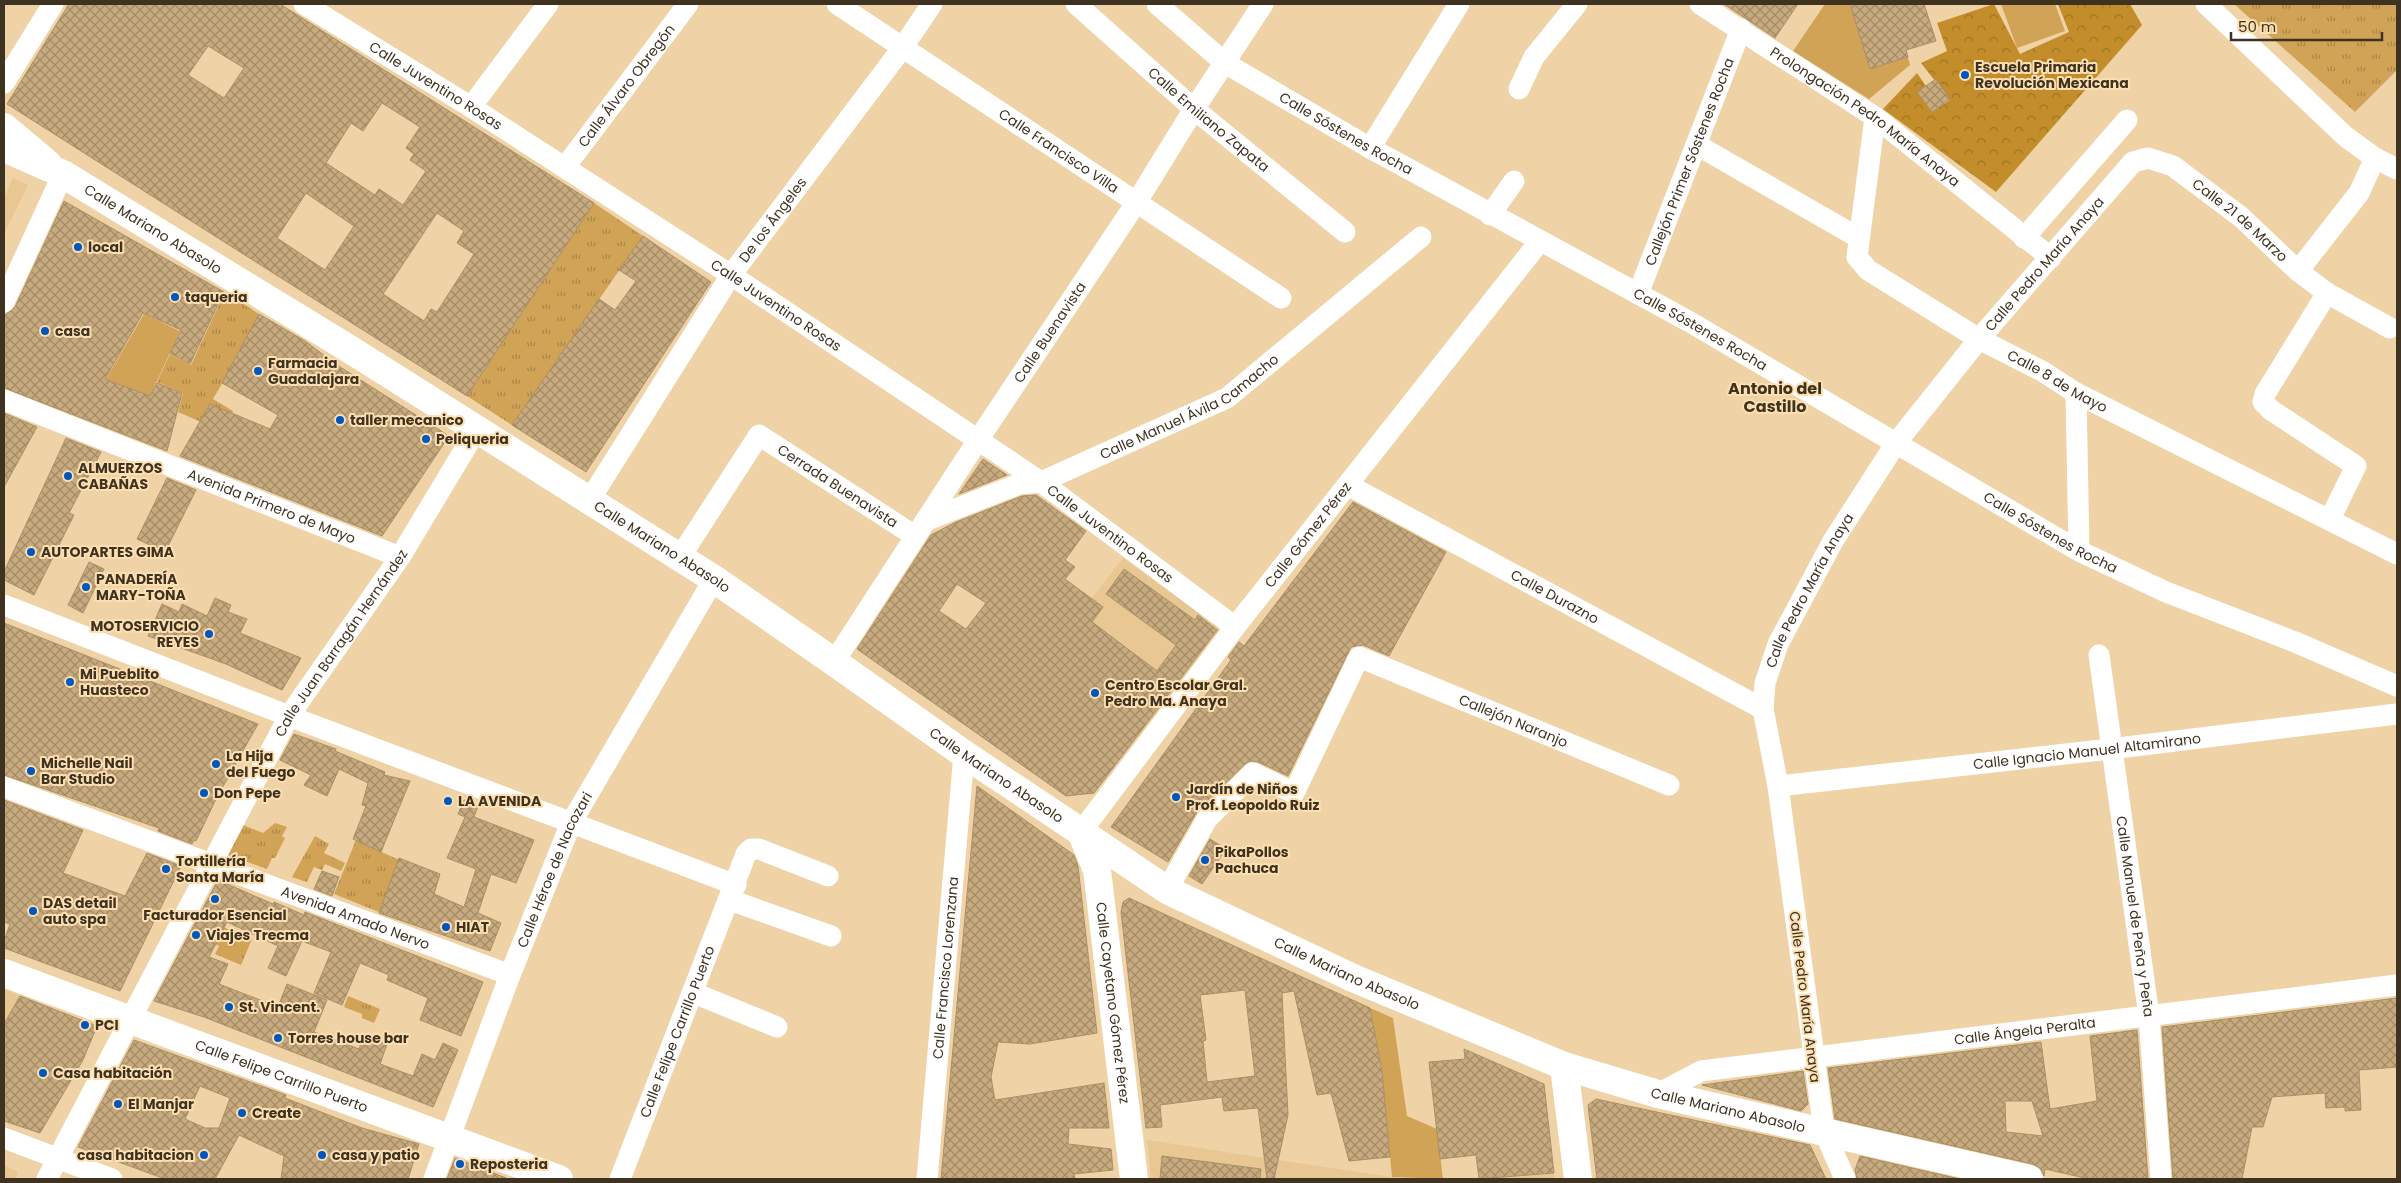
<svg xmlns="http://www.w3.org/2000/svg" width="2401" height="1183" font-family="Poppins,sans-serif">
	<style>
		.built { fill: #e9c793 }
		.grass { fill: url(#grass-tufts) }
		.forest { fill: url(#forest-crowns) }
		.green { fill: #d1a356 }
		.building { fill: url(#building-cross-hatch); stroke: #ab8f64; fill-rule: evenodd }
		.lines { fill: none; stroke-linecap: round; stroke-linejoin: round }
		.street { stroke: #fff; stroke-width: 21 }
		.secondary { stroke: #fff; stroke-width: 28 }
		.primary { stroke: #fff; stroke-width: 28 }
		.poi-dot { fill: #0056bf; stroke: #fddfb1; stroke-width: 2 }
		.labels { text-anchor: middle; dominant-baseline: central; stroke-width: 4; stroke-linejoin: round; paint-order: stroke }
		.poi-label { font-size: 14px; font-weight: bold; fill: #3e3321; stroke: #fddfb1; text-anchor: start }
		.street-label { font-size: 14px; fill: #3e3321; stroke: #fddfb1 }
		.quarter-label { font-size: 16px; font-weight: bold; fill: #3e3321; stroke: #fddfb1 }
	</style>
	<defs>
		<pattern id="grass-tufts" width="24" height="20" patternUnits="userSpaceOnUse" patternTransform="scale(1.25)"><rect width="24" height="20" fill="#d1a356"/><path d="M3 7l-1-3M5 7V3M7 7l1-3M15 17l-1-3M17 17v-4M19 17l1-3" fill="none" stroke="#ab8547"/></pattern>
		<pattern id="forest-crowns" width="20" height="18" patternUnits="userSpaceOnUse" patternTransform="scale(1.25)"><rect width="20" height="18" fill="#c28d2a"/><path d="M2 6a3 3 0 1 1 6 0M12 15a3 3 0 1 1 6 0" fill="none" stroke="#9f7424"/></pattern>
		<pattern id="building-cross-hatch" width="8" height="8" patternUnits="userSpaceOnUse" patternTransform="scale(1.25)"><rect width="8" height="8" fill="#c7aa7e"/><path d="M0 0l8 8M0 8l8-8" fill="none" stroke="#a38b67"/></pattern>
	</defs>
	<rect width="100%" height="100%" fill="#efd2a5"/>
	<path class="built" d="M13,178L28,185L4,234V198Z
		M1123,558L1223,630L1094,793L1066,796L984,738Z
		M4,989L20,996L4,1024Z
		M1147,1140L1278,1160L1405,1179H1151Z
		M4,1165L18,1172L15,1179H4Z
		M1554,1173L1555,1179H1497Z"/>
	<path class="grass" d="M2234,4H2397V70L2355,112Z
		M594,203L643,236L512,425L467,396Z
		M225,292L259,314L236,360L213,399L233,411L224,432L178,412L183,393L157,382L170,354L191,365Z
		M275,823L287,827L282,836L285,838L275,858H272L267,869L228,855L241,824L263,833Z
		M315,836L329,844L324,853L345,863L341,871L325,864L322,870L314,867L307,882L292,877Z
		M356,840L399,860L379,912L334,894Z
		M218,925L252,939L241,965L215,954L219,946L211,942Z
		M348,996L380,1009L374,1023L362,1018V1014L344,1007Z"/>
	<path class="forest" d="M1994,4L2020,54L2069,32L2058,4H2130L2142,25L1996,192L1883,109L1917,73L1926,86L1918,92L1932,112L1950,100L1921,63L1947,51L1937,23Z"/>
	<path class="green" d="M1825,4H1850L1870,68L1908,57L1910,65L1869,99L1793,51Z
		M2001,4H2055L2065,31L2017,48Z
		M144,314L180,331L150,396L106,379Z
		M1370,1008L1393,1018L1407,1116L1437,1129L1443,1179L1392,1177L1382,1071Z"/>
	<path class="building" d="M69,4H280L594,203L467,396L7,104ZM208,46L244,68L224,98L188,75ZM382,103L420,127L406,148L414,154L410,160L426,171L403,205L379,189L375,195L326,163L351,123L363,131ZM306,193L354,226L325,270L277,238ZM437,213L464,231L457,243L474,254L437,312L431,309L424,321L383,294Z
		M1724,4H1798L1775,38Z
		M1850,4H1924L1936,41L1906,50L1908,57L1870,69Z
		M1936,79L1950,99L1932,112L1917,92Z
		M64,201L224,292L190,364L170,353L181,330L143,313L105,379L150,396L157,383L182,393L167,451L4,388V316L15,307Z
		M643,236L711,282L586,472L512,425L599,299L615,310L636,281L619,270Z
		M259,314L305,341L337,365L449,436L382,536L180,456L210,404L270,429L278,415L222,383Z
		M4,413L37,427L4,487Z
		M66,438L101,452L69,513L74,515L34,595L4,580V572Z
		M983,459L1007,475L959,494Z
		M167,478L196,490L165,552L137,539Z
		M1036,495L1086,531L1065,560L1075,567L1065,579L1103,607L1092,622L1157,671L1176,645L1106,594L1124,569L1195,620L1198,615L1217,630L1094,793L1066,796L857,649L931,535L956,522L1022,496ZM957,584L986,603L966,629L939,611Z
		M1353,502L1446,552L1389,656L1363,645L1351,647L1288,776L1258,762L1250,761L1245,764L1198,810L1168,862L1111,827L1231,660L1228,657L1239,642L1244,646Z
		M89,562L104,569L83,613L68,605Z
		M215,598L231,605L228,612L247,619L240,633L301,658L282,690L226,664L148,636L162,604L179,612L182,604L207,616Z
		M4,623L258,724L216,799L196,841L194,840L192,844L158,831L159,828L4,775Z
		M294,734L336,749L335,751L385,772L384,775L410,781L381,852L353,839L366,806L362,805L368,783L339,769L327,796L304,785L311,775L280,760Z
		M977,786L1074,855L1078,866L1097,1033L1030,1044L998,1042L991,1077L995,1100L1104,1083L1109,1128H1069L1068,1144L1111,1149L1113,1170L1074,1174L1075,1179H941Z
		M4,800L83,830L63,873L125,896L147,853L181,866L120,991L4,948V941L10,924L4,922Z
		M464,800L478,806L474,817L534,840L516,883L491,874L478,913L501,923L490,951L379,913L399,858L440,874L434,894L464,907L476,869L447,858L465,817L458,814Z
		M1210,839L1226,849L1202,884L1189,876Z
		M322,871L339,877L332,896L314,889Z
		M218,880L273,904L274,902L304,915L305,912L483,982L461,1036L420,1020L428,998L387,980L389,975L360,963L342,1005L314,993L331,952L302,941L286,976L268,968L278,946L227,922L209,957L228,964L219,984L278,1007L287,984L327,1000L314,1032L359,1049L364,1035L387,1044L380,1064L413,1076L422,1054L435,1060L443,1043L458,1050L433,1107L204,1017L154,1001Z
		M1129,898L1370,1008L1382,1071L1390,1157L1349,1161L1331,1093L1317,1095L1294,991L1282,993L1288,1115L1274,1179H1267L1258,1108L1224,1111L1222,1097L1160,1105L1162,1127L1146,1128L1121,912L1123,902ZM1245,990L1255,1076L1207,1082L1203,1041L1206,1040L1200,995Z
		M20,996L97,1026L83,1060L40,1133L4,1121V1024Z
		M2397,998V1067L2359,1070L2361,1110L2345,1111V1107L2326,1108L2325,1093L2272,1097L2263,1127H2252L2242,1179H2173L2162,1027Z
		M2137,1030L2148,1179H2089L2045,1169L2044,1176L2040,1168L2032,1164L1835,1119L1828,1068L2041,1042L2050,1109L2097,1101L2090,1036ZM2005,1101H2032L2043,1136L2006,1132Z
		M134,1040L286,1095L285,1098L362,1128L419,1144L408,1179H281L284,1156L239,1135L215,1179H165L78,1147ZM200,1086L230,1098L219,1128H205L185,1119Z
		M1464,1049L1544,1084L1554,1173L1479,1179L1476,1155L1440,1159L1429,1062L1465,1059Z
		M1803,1071L1808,1104L1801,1111L1702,1085Z
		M1596,1099L1810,1145L1826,1179H1597L1588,1105Z
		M1162,1156L1261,1169L1260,1179H1160Z
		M1860,1156L1960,1179H1857L1855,1170Z
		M455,1158L506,1178V1179H447Z"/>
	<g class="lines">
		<g class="street">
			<path id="s1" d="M304,4L471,107L731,275L1041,482L1235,627"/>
			<path id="s2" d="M837,4L1281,298"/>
			<path id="s3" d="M1076,4L1194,109L1345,232"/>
			<path id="s4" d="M1157,4L1225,63L1370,148L1690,322L2079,551L2166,592L2295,642L2397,686"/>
			<path id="s5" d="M1700,4L1875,117L2051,258"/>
			<path d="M2206,4L2346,137L2375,158L2397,169"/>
			<path d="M4,83L53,4"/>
			<path d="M1519,89L1534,57L1577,4"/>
			<path d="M471,107L548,4"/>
			<path id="s6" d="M1875,117L1857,257L1868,270L1979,339L2042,371L2076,393L2397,554"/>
			<path d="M1697,145L1859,238"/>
			<path d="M1370,148L1459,4"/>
			<path id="s7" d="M565,167L688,4"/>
			<path d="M1490,215L1514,181"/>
			<path d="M2024,238L2127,120"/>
			<path d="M2298,271L2359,193L2375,158"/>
			<path d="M2327,293L2265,394L2263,402L2271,410L2356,466L2330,519"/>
			<path id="s8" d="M1638,294L1741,29"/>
			<path d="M4,302L63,174"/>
			<path d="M2076,393L2079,551"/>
			<path id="s9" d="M4,400L400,557"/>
			<path id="s10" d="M1348,485L1763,709"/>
			<path id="s11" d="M589,501L731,275L903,47L932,4"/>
			<path id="s12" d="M925,521L1019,484L1041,482L1227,398L1421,237"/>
			<path id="s13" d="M680,557L759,435L915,536"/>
			<path d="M4,605L289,716L736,885"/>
			<path id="s14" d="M2099,655L2149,1016L2161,1179"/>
			<path id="s15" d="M834,662L978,440L1136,203L1194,109L1263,4"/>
			<path id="s16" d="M1778,786L2110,749L2397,714"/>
			<path id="s17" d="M4,787L510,975"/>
			<path id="s18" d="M1081,832L1235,627L1540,241"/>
			<path id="s19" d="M1167,890L1207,819L1253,773L1294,793L1359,657L1669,785"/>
			<path d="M730,900L831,936"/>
			<path d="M694,993L777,1027"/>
			<path id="s20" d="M1658,1094L1701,1071L2397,985"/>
			<path d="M4,1138L112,1179"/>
			<path id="s21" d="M47,1179L289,716L400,557L477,429"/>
			<path id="s22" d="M434,1179L510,975L571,823L714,579"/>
			<path id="s23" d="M620,1179L746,854L751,849H759L828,876"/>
			<path id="s24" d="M927,1179L964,754"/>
			<path id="s25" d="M1845,1179L1824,1131L1778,786L1763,709L1765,683L1778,644L1833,541L1896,443L1979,339L2133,162L2148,158L2173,166L2241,217L2298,271L2327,293L2390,328"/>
		</g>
		<g class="secondary">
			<path d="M4,127L48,164"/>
			<path id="s26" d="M1081,832L1167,890L1353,978L1564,1066L1658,1094L2029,1179"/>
			<path d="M1564,1066L1578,1179"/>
		</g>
		<g class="primary">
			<path id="s27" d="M4,148L63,174L351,350L714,579L834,662L964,754L1081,832L1097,870L1134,1179"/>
			<path id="s28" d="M4,973L559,1179"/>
		</g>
	</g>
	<g class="poi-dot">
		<circle cx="1965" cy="75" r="5"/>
		<circle cx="78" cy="247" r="5"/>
		<circle cx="175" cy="297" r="5"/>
		<circle cx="45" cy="331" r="5"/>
		<circle cx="258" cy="371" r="5"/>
		<circle cx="340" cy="420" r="5"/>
		<circle cx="426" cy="439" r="5"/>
		<circle cx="68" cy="476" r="5"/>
		<circle cx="31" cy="552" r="5"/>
		<circle cx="86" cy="587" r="5"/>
		<circle cx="209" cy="634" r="5"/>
		<circle cx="70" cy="682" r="5"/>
		<circle cx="1095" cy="693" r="5"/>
		<circle cx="216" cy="764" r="5"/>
		<circle cx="31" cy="771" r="5"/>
		<circle cx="204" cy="793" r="5"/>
		<circle cx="1176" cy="797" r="5"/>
		<circle cx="448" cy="801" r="5"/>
		<circle cx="1205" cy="860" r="5"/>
		<circle cx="166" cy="869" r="5"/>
		<circle cx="215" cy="899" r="5"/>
		<circle cx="33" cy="911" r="5"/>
		<circle cx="446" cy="927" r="5"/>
		<circle cx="196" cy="935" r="5"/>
		<circle cx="229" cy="1007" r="5"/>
		<circle cx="85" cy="1025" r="5"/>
		<circle cx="278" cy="1038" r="5"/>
		<circle cx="43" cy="1073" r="5"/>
		<circle cx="118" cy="1104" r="5"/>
		<circle cx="242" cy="1113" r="5"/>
		<circle cx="204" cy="1155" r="5"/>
		<circle cx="322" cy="1155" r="5"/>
		<circle cx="460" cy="1164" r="5"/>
	</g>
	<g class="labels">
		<g class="poi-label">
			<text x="1975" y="67">Escuela Primaria<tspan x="1975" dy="16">Revolución Mexicana</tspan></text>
			<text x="88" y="247">local</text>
			<text x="185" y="297">taqueria</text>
			<text x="55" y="331">casa</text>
			<text x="268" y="363">Farmacia<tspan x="268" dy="16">Guadalajara</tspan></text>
			<text x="350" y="420">taller mecanico</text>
			<text x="436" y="439">Peliqueria</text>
			<text x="78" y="468">ALMUERZOS<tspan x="78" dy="16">CABAÑAS</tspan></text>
			<text x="41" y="552">AUTOPARTES GIMA</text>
			<text x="96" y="579">PANADERÍA<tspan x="96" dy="16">MARY-TOÑA</tspan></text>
			<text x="199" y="626" text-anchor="end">MOTOSERVICIO<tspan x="199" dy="16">REYES</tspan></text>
			<text x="80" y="674">Mi Pueblito<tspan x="80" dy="16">Huasteco</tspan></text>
			<text x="1105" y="685">Centro Escolar Gral.<tspan x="1105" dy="16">Pedro Ma. Anaya</tspan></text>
			<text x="226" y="756">La Hija<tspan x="226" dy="16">del Fuego</tspan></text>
			<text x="41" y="763">Michelle Nail<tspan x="41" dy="16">Bar Studio</tspan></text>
			<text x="1186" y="789">Jardín de Niños<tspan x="1186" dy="16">Prof. Leopoldo Ruiz</tspan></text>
			<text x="214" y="793">Don Pepe</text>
			<text x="458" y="801">LA AVENIDA</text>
			<text x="1215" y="852">PikaPollos<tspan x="1215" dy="16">Pachuca</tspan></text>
			<text x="176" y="861">Tortillería<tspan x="176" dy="16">Santa María</tspan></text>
			<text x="43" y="903">DAS detail<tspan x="43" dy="16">auto spa</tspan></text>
			<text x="215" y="915" text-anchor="middle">Facturador Esencial</text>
			<text x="456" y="927">HIAT</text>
			<text x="206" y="935">Viajes Trecma</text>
			<text x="239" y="1007">St. Vincent.</text>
			<text x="95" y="1025">PCI</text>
			<text x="288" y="1038">Torres house bar</text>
			<text x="53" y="1073">Casa habitación</text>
			<text x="128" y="1104">El Manjar</text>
			<text x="252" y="1113">Create</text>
			<text x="194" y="1155" text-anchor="end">casa habitacion</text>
			<text x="332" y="1155">casa y patio</text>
			<text x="470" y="1164">Reposteria</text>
		</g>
		<g class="street-label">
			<text stroke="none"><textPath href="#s1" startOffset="155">Calle Juventino Rosas</textPath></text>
			<text stroke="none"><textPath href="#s7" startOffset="102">Calle Álvaro Obregón</textPath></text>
			<text stroke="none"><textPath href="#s5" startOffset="200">Prolongación Pedro María Anaya</textPath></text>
			<text stroke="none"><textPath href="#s3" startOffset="176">Calle Emiliano Zapata</textPath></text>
			<text stroke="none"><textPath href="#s4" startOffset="230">Calle Sóstenes Rocha</textPath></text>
			<text stroke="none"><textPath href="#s2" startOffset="266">Calle Francisco Villa</textPath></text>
			<text stroke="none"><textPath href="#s8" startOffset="142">Callejón Primer Sóstenes Rocha</textPath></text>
			<text stroke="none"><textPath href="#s11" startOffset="336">De los Ángeles</textPath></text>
			<text stroke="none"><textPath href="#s25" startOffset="1275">Calle 21 de Marzo</textPath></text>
			<text stroke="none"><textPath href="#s27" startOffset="170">Calle Mariano Abasolo</textPath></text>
			<text stroke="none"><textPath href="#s25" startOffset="1012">Calle Pedro María Anaya</textPath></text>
			<text stroke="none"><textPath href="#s1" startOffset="560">Calle Juventino Rosas</textPath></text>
			<text stroke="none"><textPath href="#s4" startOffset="635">Calle Sóstenes Rocha</textPath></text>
			<text stroke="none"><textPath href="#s15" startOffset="394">Calle Buenavista</textPath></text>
			<text stroke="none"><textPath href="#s6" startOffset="378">Calle 8 de Mayo</textPath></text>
			<text stroke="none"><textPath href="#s12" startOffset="290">Calle Manuel Ávila Camacho</textPath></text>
			<text stroke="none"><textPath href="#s13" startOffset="239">Cerrada Buenavista</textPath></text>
			<text stroke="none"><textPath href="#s9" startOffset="288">Avenida Primero de Mayo</textPath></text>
			<text stroke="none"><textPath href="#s4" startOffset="1040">Calle Sóstenes Rocha</textPath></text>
			<text stroke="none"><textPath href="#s1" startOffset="965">Calle Juventino Rosas</textPath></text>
			<text stroke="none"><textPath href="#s18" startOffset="374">Calle Gómez Pérez</textPath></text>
			<text stroke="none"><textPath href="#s27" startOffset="770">Calle Mariano Abasolo</textPath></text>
			<text stroke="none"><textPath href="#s25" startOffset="608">Calle Pedro María Anaya</textPath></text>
			<text stroke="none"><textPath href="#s10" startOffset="235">Calle Durazno</textPath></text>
			<text stroke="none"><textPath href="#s21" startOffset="612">Calle Juan Barragán Hernández</textPath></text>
			<text stroke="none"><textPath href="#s19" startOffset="510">Callejón Naranjo</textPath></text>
			<text stroke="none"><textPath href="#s16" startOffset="311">Calle Ignacio Manuel Altamirano</textPath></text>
			<text stroke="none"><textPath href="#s27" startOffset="1175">Calle Mariano Abasolo</textPath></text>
			<text stroke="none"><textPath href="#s22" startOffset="332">Calle Héroe de Nacozari</textPath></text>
			<text stroke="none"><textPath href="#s17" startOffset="375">Avenida Amado Nervo</textPath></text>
			<text stroke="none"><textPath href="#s14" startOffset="264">Calle Manuel de Peña y Peña</textPath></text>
			<text stroke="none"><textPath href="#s24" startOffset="212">Calle Francisco Lorenzana</textPath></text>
			<text stroke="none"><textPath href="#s26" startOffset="302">Calle Mariano Abasolo</textPath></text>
			<text transform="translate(1805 997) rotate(83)">Calle Pedro María Anaya</text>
			<text stroke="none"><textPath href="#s27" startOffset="1452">Calle Cayetano Gómez Pérez</textPath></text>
			<text stroke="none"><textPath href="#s20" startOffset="375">Calle Ángela Peralta</textPath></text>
			<text stroke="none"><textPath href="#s23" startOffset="158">Calle Felipe Carrillo Puerto</textPath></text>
			<text stroke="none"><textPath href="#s28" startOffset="296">Calle Felipe Carrillo Puerto</textPath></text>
			<text stroke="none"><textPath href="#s26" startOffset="708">Calle Mariano Abasolo</textPath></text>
		</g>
		<g class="quarter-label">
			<text x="1775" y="388">Antonio del<tspan x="1775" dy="18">Castillo</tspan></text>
		</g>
	</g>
	<rect width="2401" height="1183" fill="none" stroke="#3e3321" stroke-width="10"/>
	<path d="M2231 32v8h151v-8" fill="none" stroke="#3e3321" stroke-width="2.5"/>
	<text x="2238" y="32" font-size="15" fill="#3e3321" stroke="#fddfb1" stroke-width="4" paint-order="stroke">50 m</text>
</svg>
